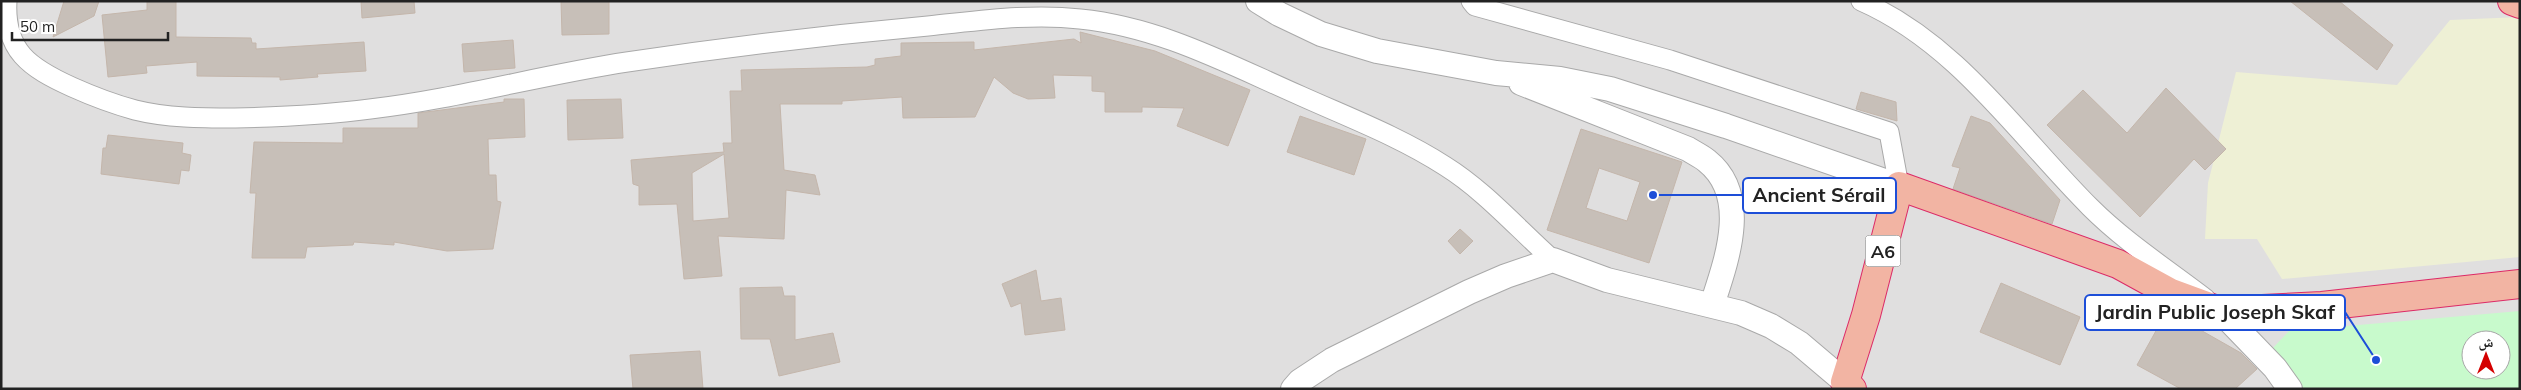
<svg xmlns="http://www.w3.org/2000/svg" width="2521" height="390" font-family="Mulish,'Noto Naskh Arabic',sans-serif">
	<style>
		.residential { fill: #e0dfdf; fill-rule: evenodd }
		.farmland { fill: #eef0d5 }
		.park { fill: #c8facc; fill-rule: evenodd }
		.building { fill: #c7bfb8; stroke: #c4b6ab; fill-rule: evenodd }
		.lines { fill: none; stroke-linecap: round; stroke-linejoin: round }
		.minor-casing { stroke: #a9a9a9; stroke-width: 21 }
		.tertiary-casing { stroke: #a9a9a9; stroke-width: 26 }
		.trunk-casing { stroke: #dc2a67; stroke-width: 30 }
		.minor { stroke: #fff; stroke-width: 19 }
		.tertiary { stroke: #fff; stroke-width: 24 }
		.trunk { stroke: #f2b4a3; stroke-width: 28 }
		.labels { text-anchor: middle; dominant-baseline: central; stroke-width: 5; stroke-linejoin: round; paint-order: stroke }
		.shield { fill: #fff; stroke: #646464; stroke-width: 1 }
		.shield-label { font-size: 18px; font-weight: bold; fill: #222 }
		.leader { fill: none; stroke: #1d4ed8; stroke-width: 2 }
		.callout-dot { fill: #1d4ed8; stroke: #fff; stroke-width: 2 }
		.callout { fill: #fff; stroke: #1d4ed8; stroke-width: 2 }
		.callout-label { font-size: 20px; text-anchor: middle; font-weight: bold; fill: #222 }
	</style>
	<rect width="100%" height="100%" fill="#f2efe9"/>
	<path class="residential" d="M1,1H2520V389H1ZM2471,340H2501V370H2471Z"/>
	<path class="farmland" d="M2520,17V257L2282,279L2257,239H2205L2208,183L2236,72L2397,85L2450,20Z"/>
	<path class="park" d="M2520,311V389H2304L2272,349L2289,331ZM2471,340H2501V370H2471Z"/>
	<path class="building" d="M64,1H99L94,16L53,37Z
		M147,1H176V37L251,38L252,43H256V49L364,42L366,71L317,74L318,77L280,80V77L197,76V62L146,66L147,73L108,77L102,15L147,10Z
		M361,1H414L415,13L362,18Z
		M561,1H609V34L562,35Z
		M2290,1H2339L2393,45L2377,70Z
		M1080,32L1155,51L1250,90L1228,146L1177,126L1184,108L1142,107V112H1105V92L1092,91V76L1053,75L1055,98L1028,99L1013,93L994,77L975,117L903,118L902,97L842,101V104H780L784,170L815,175L820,195L786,190L784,239L718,236L722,276L684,279L677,204L639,205V186L633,184L631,160L724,152L723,143H732L730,91H742L741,70L867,67L875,65V59L901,56V43L974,42V50L1074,39L1081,43ZM724,154L729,218L693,221L692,173Z
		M513,40L515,68L464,72L462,44Z
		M2166,88L2226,149L2205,170L2194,159L2140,217L2047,125L2083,90L2127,133Z
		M1861,92L1896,102L1897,121L1856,109Z
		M504,99H524L525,137L488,139L489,175H496L497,201L501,202L493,249L447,251L394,242V245L354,242L353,245L307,247L305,258H252L256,193H250L254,142L343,143V128H418V113L504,102Z
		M621,99L623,138L568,140L567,100Z
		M1300,116L1366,139L1354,175L1287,152Z
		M1971,116L1990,123L2060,200L2052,224L1953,189L1960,168L1952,166Z
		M1581,129L1682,162L1649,263L1547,230ZM1599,168L1640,182L1627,221L1586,208Z
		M108,135L183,143L182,153L191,155L189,171L181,170L179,184L101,174L103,148H106Z
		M1460,229L1473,241L1460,254L1448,241Z
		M1036,270L1041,301L1061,298L1065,330L1025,335L1021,303L1011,307L1002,284Z
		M2001,283L2080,317L2060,365L1980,332Z
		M782,287L784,296H795V340L833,333L840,362L779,376L770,339H741L740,288Z
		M2167,311L2241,353L2257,369L2235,389H2181L2137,365Z
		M700,351L703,389H633L630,355Z"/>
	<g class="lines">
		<g class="minor-casing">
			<path id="minor" d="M7,1C4,51 30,68 72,87C92,96 113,104 135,110C167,118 202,118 235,118C280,117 325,115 370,109C456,99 541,75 627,62C727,47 828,35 928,26C978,21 1030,13 1080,19C1160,27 1228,64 1301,96C1350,118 1400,137 1445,166C1485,191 1517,228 1553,260
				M1471,1L1475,6L1670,60L1889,132L1899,186
				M1861,1C1957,43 2018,135 2090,207C2125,242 2167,269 2206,299"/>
		</g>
		<g class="tertiary-casing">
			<path id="tertiary" d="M1258,1L1279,14L1321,34L1377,51L1496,73L1560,79L1610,89L1726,126L1899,186
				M1521,83L1688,149C1694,153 1701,156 1707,161C1751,196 1726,262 1712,305
				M2220,311L2275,368L2290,389
				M1293,389L1300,381L1332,360L1469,292L1506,276L1553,260L1607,280L1741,313L1771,326L1799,343L1845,382"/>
		</g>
		<g class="trunk-casing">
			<path id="trunk" d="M2512,1L2520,4
				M1852,389L1845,382L1866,315L1899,186L2118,264L2171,293L2220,311L2322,306L2520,284"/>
		</g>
		<use href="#minor" class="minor"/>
		<use href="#tertiary" class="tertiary"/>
		<use href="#trunk" class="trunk"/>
	</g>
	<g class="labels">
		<rect class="shield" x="1865.5" y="235.5" width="35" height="31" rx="4"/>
		<g class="shield-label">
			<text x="1883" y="251">A6</text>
		</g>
	</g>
	<path class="leader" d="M1653 195L1743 195M2376 360L2345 312"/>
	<g class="callout-dot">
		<circle cx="1653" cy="195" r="5"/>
		<circle cx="2376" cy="360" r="5"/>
	</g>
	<g class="callout">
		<rect x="1743" y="178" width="153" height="35" rx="5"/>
		<rect x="2085" y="295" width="260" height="35" rx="5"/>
	</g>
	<g class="callout-label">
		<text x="1819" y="202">Ancient Sérail</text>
		<text x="2215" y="319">Jardin Public Joseph Skaf</text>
	</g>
	<rect width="2521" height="390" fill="none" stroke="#222222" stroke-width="5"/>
	<g transform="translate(2486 355)"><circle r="24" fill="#ffffff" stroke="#a7a7a7"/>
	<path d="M0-4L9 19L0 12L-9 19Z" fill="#d40000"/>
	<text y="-8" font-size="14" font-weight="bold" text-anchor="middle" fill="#222222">ش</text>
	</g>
	<path d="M12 32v8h156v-8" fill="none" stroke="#222222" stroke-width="2.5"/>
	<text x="20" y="32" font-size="15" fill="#222222" stroke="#ffffff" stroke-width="4" paint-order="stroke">50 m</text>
</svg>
